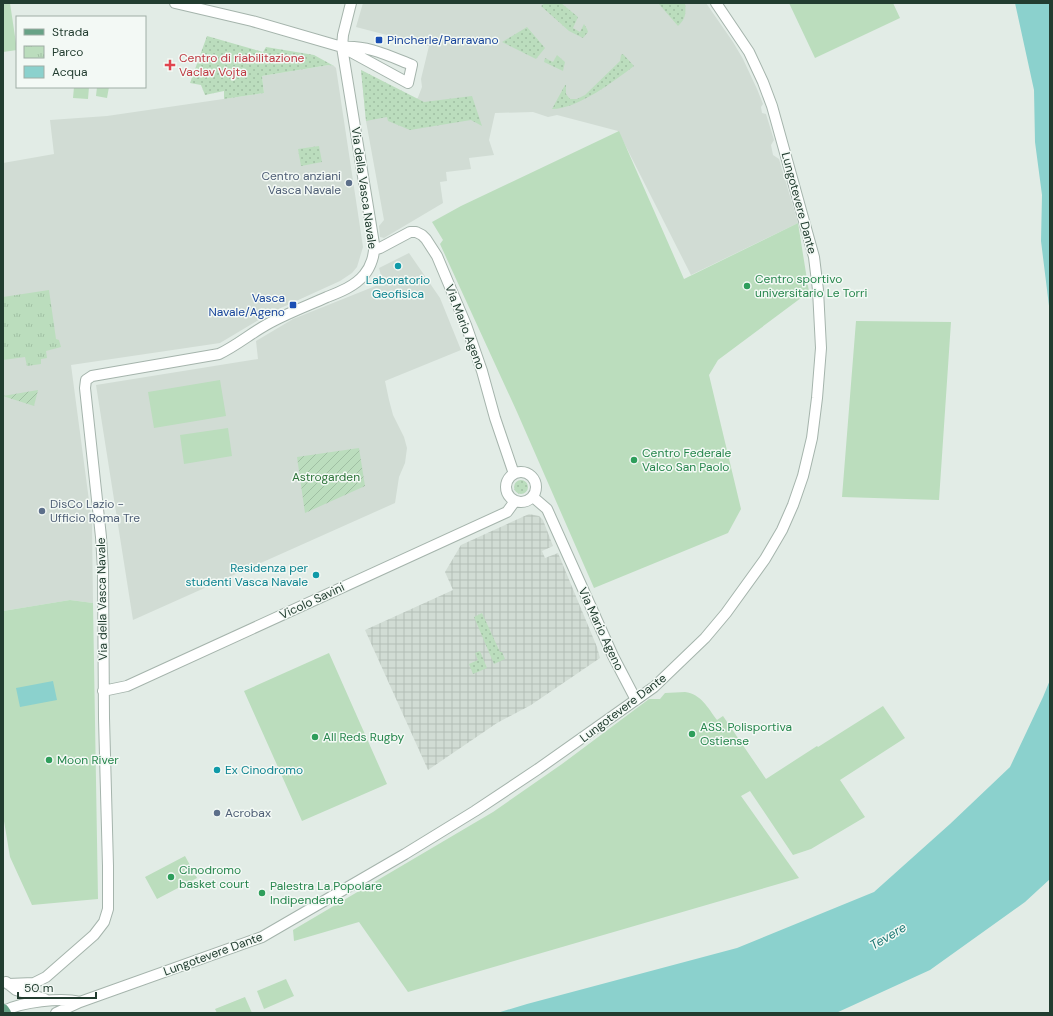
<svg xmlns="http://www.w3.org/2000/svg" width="1053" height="1016" font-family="'DM Sans',sans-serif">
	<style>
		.built { fill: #d1dcd4 }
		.industrial { fill: url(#industrial-grid) }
		.grass { fill: url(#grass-dots) }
		.park { fill: url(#park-tufts) }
		.garden { fill: url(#garden-furrows) }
		.pitch { fill: #bbddbd }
		.water { fill: #8bd1cd }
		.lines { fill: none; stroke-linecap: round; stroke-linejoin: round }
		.minor-casing { stroke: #a5b4ac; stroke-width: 12 }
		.primary-casing { stroke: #c1c9c5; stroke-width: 14 }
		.minor { stroke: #fff; stroke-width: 10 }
		.primary { stroke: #67a286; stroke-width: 12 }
		.transit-dot { fill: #1a4fb4; stroke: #f3f9f5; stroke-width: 1.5 }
		.health-dot { fill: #e0444e; stroke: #f3f9f5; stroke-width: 1.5 }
		.service-dot { fill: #5c6f8a; stroke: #f3f9f5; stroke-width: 1.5 }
		.culture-dot { fill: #0f9aa8; stroke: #f3f9f5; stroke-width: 1.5 }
		.leisure-dot { fill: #2e9e5b; stroke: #f3f9f5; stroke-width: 1.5 }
		.labels { text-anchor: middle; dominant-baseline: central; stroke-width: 3; stroke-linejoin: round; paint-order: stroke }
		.transit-label { font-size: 12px; fill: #164399; stroke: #f3f9f5; text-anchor: start }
		.health-label { font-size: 12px; fill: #be3a42; stroke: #f3f9f5; text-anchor: start }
		.service-label { font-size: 12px; fill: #4e5e75; stroke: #f3f9f5; text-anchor: start }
		.street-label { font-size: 12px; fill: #223d30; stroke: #f3f9f5 }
		.leisure-label { font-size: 12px; fill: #27864d; stroke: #f3f9f5; text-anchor: start }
		.culture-label { font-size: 12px; fill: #0d838f; stroke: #f3f9f5 }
		.park-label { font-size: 12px; fill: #2d7439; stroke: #f3f9f5 }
		.water-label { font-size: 13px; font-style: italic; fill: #1d7975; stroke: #f3f9f5 }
	</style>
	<defs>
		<pattern id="industrial-grid" width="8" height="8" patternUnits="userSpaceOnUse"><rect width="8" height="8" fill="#d1dcd4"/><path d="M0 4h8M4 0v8" fill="none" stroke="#b3beb6"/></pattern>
		<pattern id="grass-dots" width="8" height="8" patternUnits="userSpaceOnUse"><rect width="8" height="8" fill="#bbddbd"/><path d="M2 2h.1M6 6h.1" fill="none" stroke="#a0bfa3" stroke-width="1.8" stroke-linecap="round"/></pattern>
		<pattern id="park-tufts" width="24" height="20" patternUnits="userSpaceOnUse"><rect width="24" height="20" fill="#bbddbd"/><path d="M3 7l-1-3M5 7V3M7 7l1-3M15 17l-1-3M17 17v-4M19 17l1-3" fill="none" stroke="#a0bfa3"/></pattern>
		<pattern id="garden-furrows" width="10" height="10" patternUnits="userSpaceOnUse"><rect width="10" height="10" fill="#bbddbd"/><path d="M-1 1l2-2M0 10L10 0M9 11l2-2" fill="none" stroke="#a0bfa3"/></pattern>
	</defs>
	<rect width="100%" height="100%" fill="#e2ece6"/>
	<path class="built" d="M363,3H706L733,42L743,59L757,89L763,104L761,107L762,113L766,114L774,140L771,145L773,155L779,159L798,223L691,275L618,131L557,115L548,117L533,112L495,113L489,140L494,155L469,158L471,169L446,172L447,181L440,182L443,203L384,238L380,237L379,226L384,220L366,121L361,70L417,100L422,87L421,79L429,46L356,27Z
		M329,65L334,66L336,68L363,247L357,267L352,273L340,281L272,312L220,343L71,365L92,523L93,603L70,600L3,611V163L54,154L50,120L107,116L264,93L262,76Z
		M409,253L440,298L461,350L385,381L389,400L393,415L404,437L407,448L405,463L399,477L395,503L133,620L96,385L258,359L256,341L293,319L383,283L379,268Z"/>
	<path class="industrial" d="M529,514L539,516L543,520L553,546L542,551L545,558L558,553L597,647L600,658L531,705L497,723L428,770L365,630L453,590L445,572L461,545Z"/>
	<path class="grass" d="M545,3H561L578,17L573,28L580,32L584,24L587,29L588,32L583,38L569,31L541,6Z
		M658,3H685C686,13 686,19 678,26Z
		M527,27L545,48L536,59L502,42Z
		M207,36L263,52L266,47L314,55L334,66L329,65L262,76L264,93L224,99V91L205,95L201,85L190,83Z
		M623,54L634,66C614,81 578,109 552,109L565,85H566V94L570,99H577L585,95L620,61L621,55Z
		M557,55L565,62L563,71L544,62L545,58L553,62Z
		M361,70L424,102L472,96L482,126L471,120L410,130L388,121L387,117L366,121Z
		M319,146L322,162L301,166L298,149Z
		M514 487a7 7 0 1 1 14 0a7 7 0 1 1-14 0Z
		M482,613L500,652H502L505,659L494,664L474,617Z
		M480,651L487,668L473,674L469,664L478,660L475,653Z"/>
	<path class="park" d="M49,290L56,339L59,340L61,347L46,351L47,358L41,359V364L27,366L25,357L3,360V297Z"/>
	<path class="garden" d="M38,390L34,406L3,396Z
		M359,448L365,486L305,513L297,457Z"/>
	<path class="pitch" d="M10,3L17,50L3,52V4Z
		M789,3H893L900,18L815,58Z
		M74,87H89L88,99L73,98Z
		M97,87H109L107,98L96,96Z
		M619,131L684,279L798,223L809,292L718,360L709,375L741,509L728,533L594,588L517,412L440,244L443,240L432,222L461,206Z
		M856,321L951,322L939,500L842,497Z
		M220,380L226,416L154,428L148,392Z
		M228,428L232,456L184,464L180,435Z
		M70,600L93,603L98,899L32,905L10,857L3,815V611Z
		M329,653L387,784L302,821L244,691Z
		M685,692C701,694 708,708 717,720L723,716L766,779L817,746L818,747L883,706L905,738L840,780L865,817L811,849L793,855L750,791L741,796L799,878L408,992L359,922L294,941L293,930L493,812L562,764L649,699H660L665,693Z
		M185,856L197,878L157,899L145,877Z
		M286,979L294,996L264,1009L257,991Z
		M245,997L252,1013H217L215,1009Z"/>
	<path class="water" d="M1015,3H1050V314L1041,241L1042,195L1035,142L1034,90Z
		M1050,680V879L1025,902L930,970L836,1013H497L527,1004L737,948L874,892L950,824L1010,767L1043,697Z
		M53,681L57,700L20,707L16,688Z"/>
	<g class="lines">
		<g class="minor-casing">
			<path id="minor" d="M175,3L252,21L342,47L408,83L412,65C389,56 368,45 342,47
				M374,250L380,248L410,232H416L422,235L426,239L437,256L466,325L482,371L495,418L514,474
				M506 487a15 15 0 1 1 30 0a15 15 0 1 1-30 0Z
				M533,497L547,509L613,656L636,700
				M103,691L127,686L507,512L515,501
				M6,982L16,990L45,999
				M8,984L34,983L46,977L94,935L104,922L108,909V866L104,718L103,569L101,537L85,388L86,380L92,376L219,354C236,346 250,334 266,325C285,314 307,306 327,297C340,292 355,286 364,275C371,267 375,254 374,244L342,47L343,35L351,3
				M4,1011C21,1002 61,997 80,1002
				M56,1013L80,1002L262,937L405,854L475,811L538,769L654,687L705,638L726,613L765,559L782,530L793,505L803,476L812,438L817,398L821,348L818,290L814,257L772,106L763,82L749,52L716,3"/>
		</g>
		<g class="primary-casing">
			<path id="primary" d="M3,1010L5,1013"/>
		</g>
		<use href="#minor" class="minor"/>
		<use href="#primary" class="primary"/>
	</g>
	<g class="transit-dot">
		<rect x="375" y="36" width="8" height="8" rx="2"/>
		<rect x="289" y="301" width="8" height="8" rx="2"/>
	</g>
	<path class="health-dot" d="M168 59h4v4h4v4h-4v4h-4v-4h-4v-4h4z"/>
	<g class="service-dot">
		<circle cx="349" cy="183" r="4"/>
		<circle cx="42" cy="511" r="4"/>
		<circle cx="217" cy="813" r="4"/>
	</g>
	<g class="culture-dot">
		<circle cx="398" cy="266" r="4"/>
		<circle cx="316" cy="575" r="4"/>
		<circle cx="217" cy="770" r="4"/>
	</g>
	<g class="leisure-dot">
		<circle cx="747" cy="286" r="4"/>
		<circle cx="634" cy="460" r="4"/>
		<circle cx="692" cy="734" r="4"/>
		<circle cx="315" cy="737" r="4"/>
		<circle cx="49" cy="760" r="4"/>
		<circle cx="171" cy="877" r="4"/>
		<circle cx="262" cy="893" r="4"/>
	</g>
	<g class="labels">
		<g class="transit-label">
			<text x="387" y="40">Pincherle/Parravano</text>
			<text x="285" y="298" text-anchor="end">Vasca<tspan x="285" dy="14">Navale/Ageno</tspan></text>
		</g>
		<g class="health-label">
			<text x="179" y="58">Centro di riabilitazione<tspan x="179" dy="14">Vaclav Vojta</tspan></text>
		</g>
		<g class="service-label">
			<text x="341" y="176" text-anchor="end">Centro anziani<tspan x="341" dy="14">Vasca Navale</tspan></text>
			<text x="50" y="504">DisCo Lazio -<tspan x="50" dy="14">Ufficio Roma Tre</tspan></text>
			<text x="225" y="813">Acrobax</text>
		</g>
		<g class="street-label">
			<text transform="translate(364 188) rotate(82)">Via della Vasca Navale</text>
			<text transform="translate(799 203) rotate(75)">Lungotevere Dante</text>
			<text transform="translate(465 327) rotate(69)">Via Mario Ageno</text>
			<text transform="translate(102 599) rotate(-91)">Via della Vasca Navale</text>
			<text transform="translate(312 601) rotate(-25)">Vicolo Savini</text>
			<text transform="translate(601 629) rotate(65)">Via Mario Ageno</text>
			<text transform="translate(623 708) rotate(-37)">Lungotevere Dante</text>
			<text transform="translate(213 954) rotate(-20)">Lungotevere Dante</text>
		</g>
		<g class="leisure-label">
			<text x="755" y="279">Centro sportivo<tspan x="755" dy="14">universitario Le Torri</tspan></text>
			<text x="642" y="453">Centro Federale<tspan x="642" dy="14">Valco San Paolo</tspan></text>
			<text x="700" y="727">ASS. Polisportiva<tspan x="700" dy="14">Ostiense</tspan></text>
			<text x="323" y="737">All Reds Rugby</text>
			<text x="57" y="760">Moon River</text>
			<text x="179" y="870">Cinodromo<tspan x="179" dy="14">basket court</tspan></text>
			<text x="270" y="886">Palestra La Popolare<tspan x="270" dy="14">Indipendente</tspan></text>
		</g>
		<g class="culture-label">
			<text x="398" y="280">Laboratorio<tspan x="398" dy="14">Geofisica</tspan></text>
			<text x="308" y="568" text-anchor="end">Residenza per<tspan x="308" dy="14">studenti Vasca Navale</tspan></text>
			<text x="225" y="770" text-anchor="start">Ex Cinodromo</text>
		</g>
		<g class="park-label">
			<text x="326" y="477">Astrogarden</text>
		</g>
		<g class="water-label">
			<text transform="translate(888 936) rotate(-31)">Tevere</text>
		</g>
	</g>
	<rect width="1053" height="1016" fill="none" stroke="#223d30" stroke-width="8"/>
	<rect x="16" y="16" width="130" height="72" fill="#f3f9f5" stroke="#9faea6"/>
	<rect x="24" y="29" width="20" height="6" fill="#67a286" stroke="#9faea6"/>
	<text x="52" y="36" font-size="12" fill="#223d30">Strada</text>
	<rect x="24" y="46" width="20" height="12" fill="url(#park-tufts)" stroke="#9faea6"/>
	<text x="52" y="56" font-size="12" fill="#223d30">Parco</text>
	<rect x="24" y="66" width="20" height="12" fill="#8bd1cd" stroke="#9faea6"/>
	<text x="52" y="76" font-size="12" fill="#223d30">Acqua</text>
	<path d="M18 992v6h78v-6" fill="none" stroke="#223d30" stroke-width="2"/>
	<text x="24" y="992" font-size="12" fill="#223d30" stroke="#f3f9f5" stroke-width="3" paint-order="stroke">50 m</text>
</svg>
